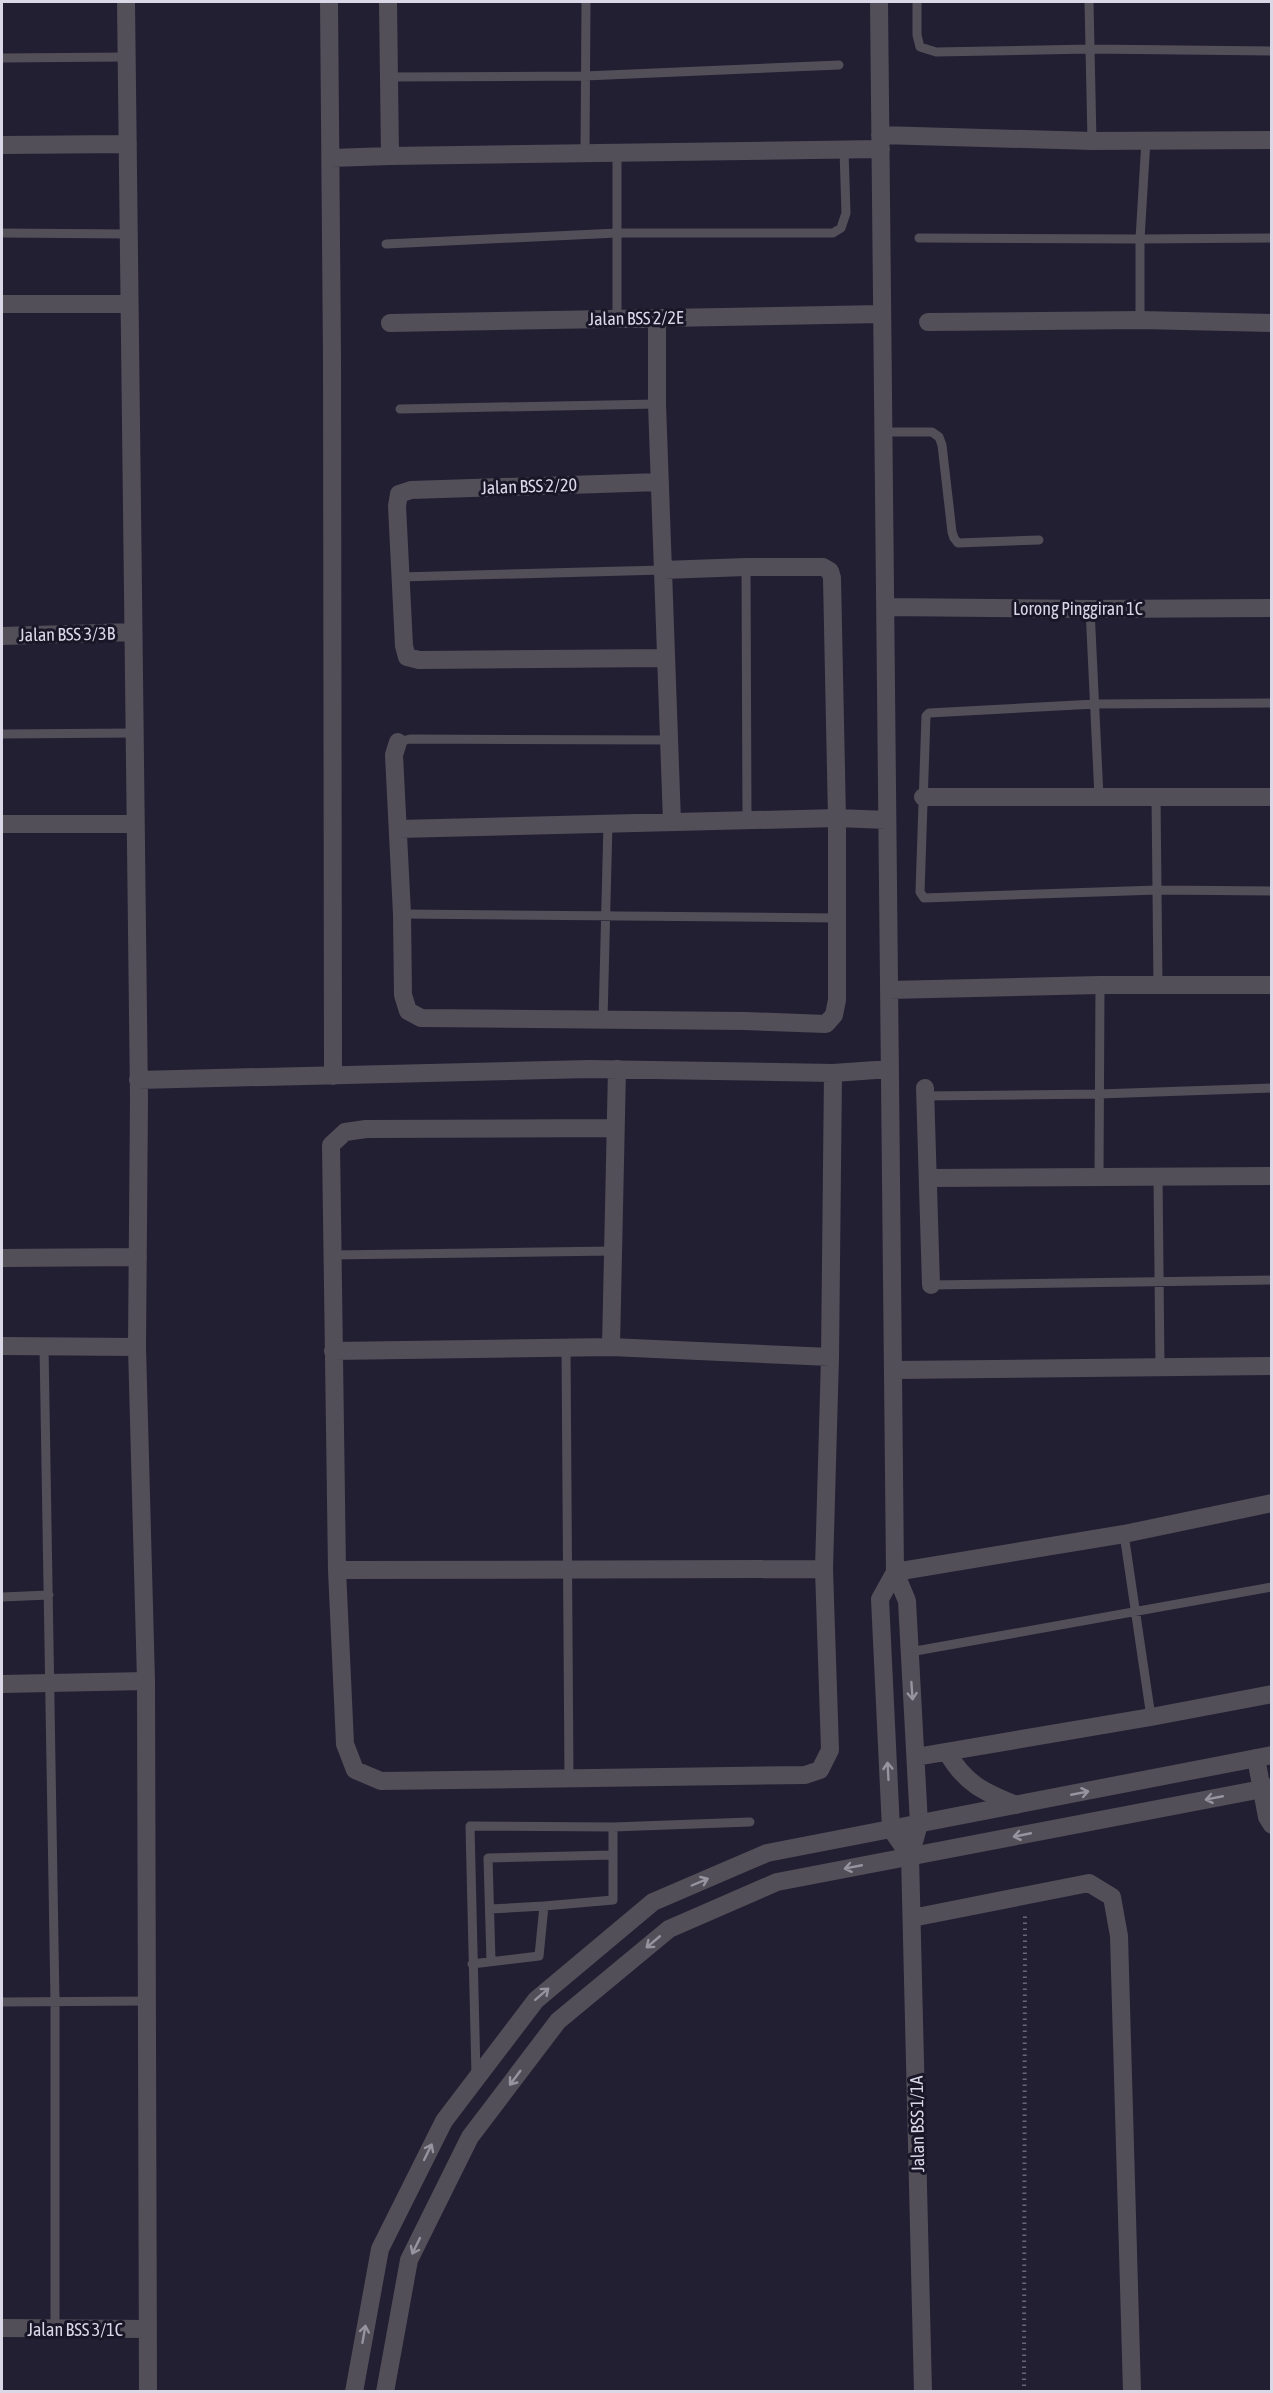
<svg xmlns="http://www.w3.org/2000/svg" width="1273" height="2393" font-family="'Asap Condensed',sans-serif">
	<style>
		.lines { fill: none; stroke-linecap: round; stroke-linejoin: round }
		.path { stroke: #696678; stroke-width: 4; stroke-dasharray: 1.5 4.5; stroke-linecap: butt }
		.service { stroke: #534f58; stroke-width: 9 }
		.minor { stroke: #534f58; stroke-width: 18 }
		.tertiary { stroke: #534f58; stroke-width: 18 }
		.oneway { stroke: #96949f }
		.labels { text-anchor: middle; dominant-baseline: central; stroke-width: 6; stroke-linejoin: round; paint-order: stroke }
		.street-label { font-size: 18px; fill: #dad8e6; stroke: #191628 }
	</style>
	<rect width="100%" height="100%" fill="#231f33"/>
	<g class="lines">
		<path class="path" d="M1024,2392L1025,1915"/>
		<path class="service" d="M917,2V35L920,47L936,52L1090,49L1272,51
			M1089,2L1092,141
			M2,58L127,57
			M389,77L585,76L839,65
			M585,153L586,2
			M2,233L129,234
			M919,238L1140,239L1272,238
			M386,244L617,233H833L841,228L846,213L844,150
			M617,319V153
			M1140,320V239L1146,140
			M400,409L657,404
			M883,432H932L939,437L942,445L952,532L954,538L958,543L1039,540
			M746,567L747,820
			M400,577L663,570
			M1090,609L1099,797
			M1272,703L1095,704L929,713L926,716L920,892L924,898L1157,890L1272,891
			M2,734L134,733
			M398,742L410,739L669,740
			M1156,796L1158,986
			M402,914L837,918
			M603,1020L608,823
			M925,1096L1099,1094L1272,1088
			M1099,1176L1100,985
			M1158,1176L1160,1367
			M332,1255L612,1251
			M931,1285L1272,1280
			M44,1346L55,2002V2329
			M566,1347L569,1779
			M1124,1534L1151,1717
			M2,1597L49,1595
			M910,1652L1272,1587
			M490,1909L544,1906
			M491,1961L488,1858L613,1855
			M472,1964L539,1956L544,1906L613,1900V1827
			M2,2002L148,2001
			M476,2075L470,1826L613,1827L750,1822"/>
		<path class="minor" d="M126,2L139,1099L137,1347L146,1681L148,2392
			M329,2L332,357L333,1076
			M388,2L390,156L881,149
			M879,2L895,1572L907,1601L919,1824L910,1856L923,2392
			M880,135L1092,141L1272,140
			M2,145L128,144
			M331,158L390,156
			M2,304H128
			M657,318V404L672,822
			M928,322L1140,320L1272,323
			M390,323L882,314
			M660,482L411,490L399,494L397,506L404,646L407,657L419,660L666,658
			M885,607L1090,609L1272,608
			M2,636L133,632
			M398,742L394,755L402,914L403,995L408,1011L421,1018L745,1021L826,1024L834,1015L837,1000V818L832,578L830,571L823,567H746L663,570
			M923,797H1272
			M2,824H135
			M398,829L837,818L887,820
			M889,990L1100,985H1272
			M138,1080L589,1069L833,1073L890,1069
			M925,1088L931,1285
			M615,1128L366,1129L345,1132L331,1145L337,1570L345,1744L355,1770L381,1781L805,1775L820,1770L830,1750L824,1569L830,1357L833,1073
			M929,1178L1272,1176
			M2,1258L138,1257
			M2,1346L137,1347
			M611,1347L617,1069
			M333,1351L611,1347L830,1357
			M893,1370L1272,1366
			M337,1570L824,1569
			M895,1572L1124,1534L1272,1503
			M895,1572L880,1599L891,1829L910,1856
			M2,1684L146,1681
			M947,1752C965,1784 984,1792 1016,1805
			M916,1757L1151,1717L1272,1694
			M1256,1758L1267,1817L1272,1825
			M912,1918L1089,1883L1112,1897L1119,1936L1132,2392
			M2,2328L148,2329"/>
		<path class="tertiary" d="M354,2392L380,2249L444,2121L536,2000L653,1902L767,1853L1272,1755
			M385,2392L409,2260L470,2137L558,2021L669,1929L777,1882L1272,1787"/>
	</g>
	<defs><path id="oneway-shaft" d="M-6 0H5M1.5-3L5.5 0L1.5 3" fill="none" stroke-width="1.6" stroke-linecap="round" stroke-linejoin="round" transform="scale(1.5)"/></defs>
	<g class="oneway">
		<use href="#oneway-shaft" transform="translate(912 1691) rotate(86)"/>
		<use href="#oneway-shaft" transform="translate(888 1771) rotate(-93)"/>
		<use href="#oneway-shaft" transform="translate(1080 1793) rotate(-11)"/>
		<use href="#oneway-shaft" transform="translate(1214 1798) rotate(169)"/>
		<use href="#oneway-shaft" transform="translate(1022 1835) rotate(169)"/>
		<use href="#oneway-shaft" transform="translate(853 1867) rotate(169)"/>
		<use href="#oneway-shaft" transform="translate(700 1882) rotate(-23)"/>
		<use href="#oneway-shaft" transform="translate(653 1942) rotate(140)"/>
		<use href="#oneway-shaft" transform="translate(542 1994) rotate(-41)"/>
		<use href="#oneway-shaft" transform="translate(515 2078) rotate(127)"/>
		<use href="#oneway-shaft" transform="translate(428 2152) rotate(-64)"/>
		<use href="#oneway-shaft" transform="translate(416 2246) rotate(116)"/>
		<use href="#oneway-shaft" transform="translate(364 2334) rotate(-80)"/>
	</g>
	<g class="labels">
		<g class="street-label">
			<text transform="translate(636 318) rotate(-1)">Jalan BSS 2/2E</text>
			<text transform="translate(529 486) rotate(-2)">Jalan BSS 2/20</text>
			<text x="1078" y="608">Lorong Pinggiran 1C</text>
			<text transform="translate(67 634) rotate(-1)">Jalan BSS 3/3B</text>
			<text transform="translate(917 2124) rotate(-91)">Jalan BSS 1/1A</text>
			<text x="75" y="2329">Jalan BSS 3/1C</text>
		</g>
	</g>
	<rect width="1273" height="2393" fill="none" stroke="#dad8e6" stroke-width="6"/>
</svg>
